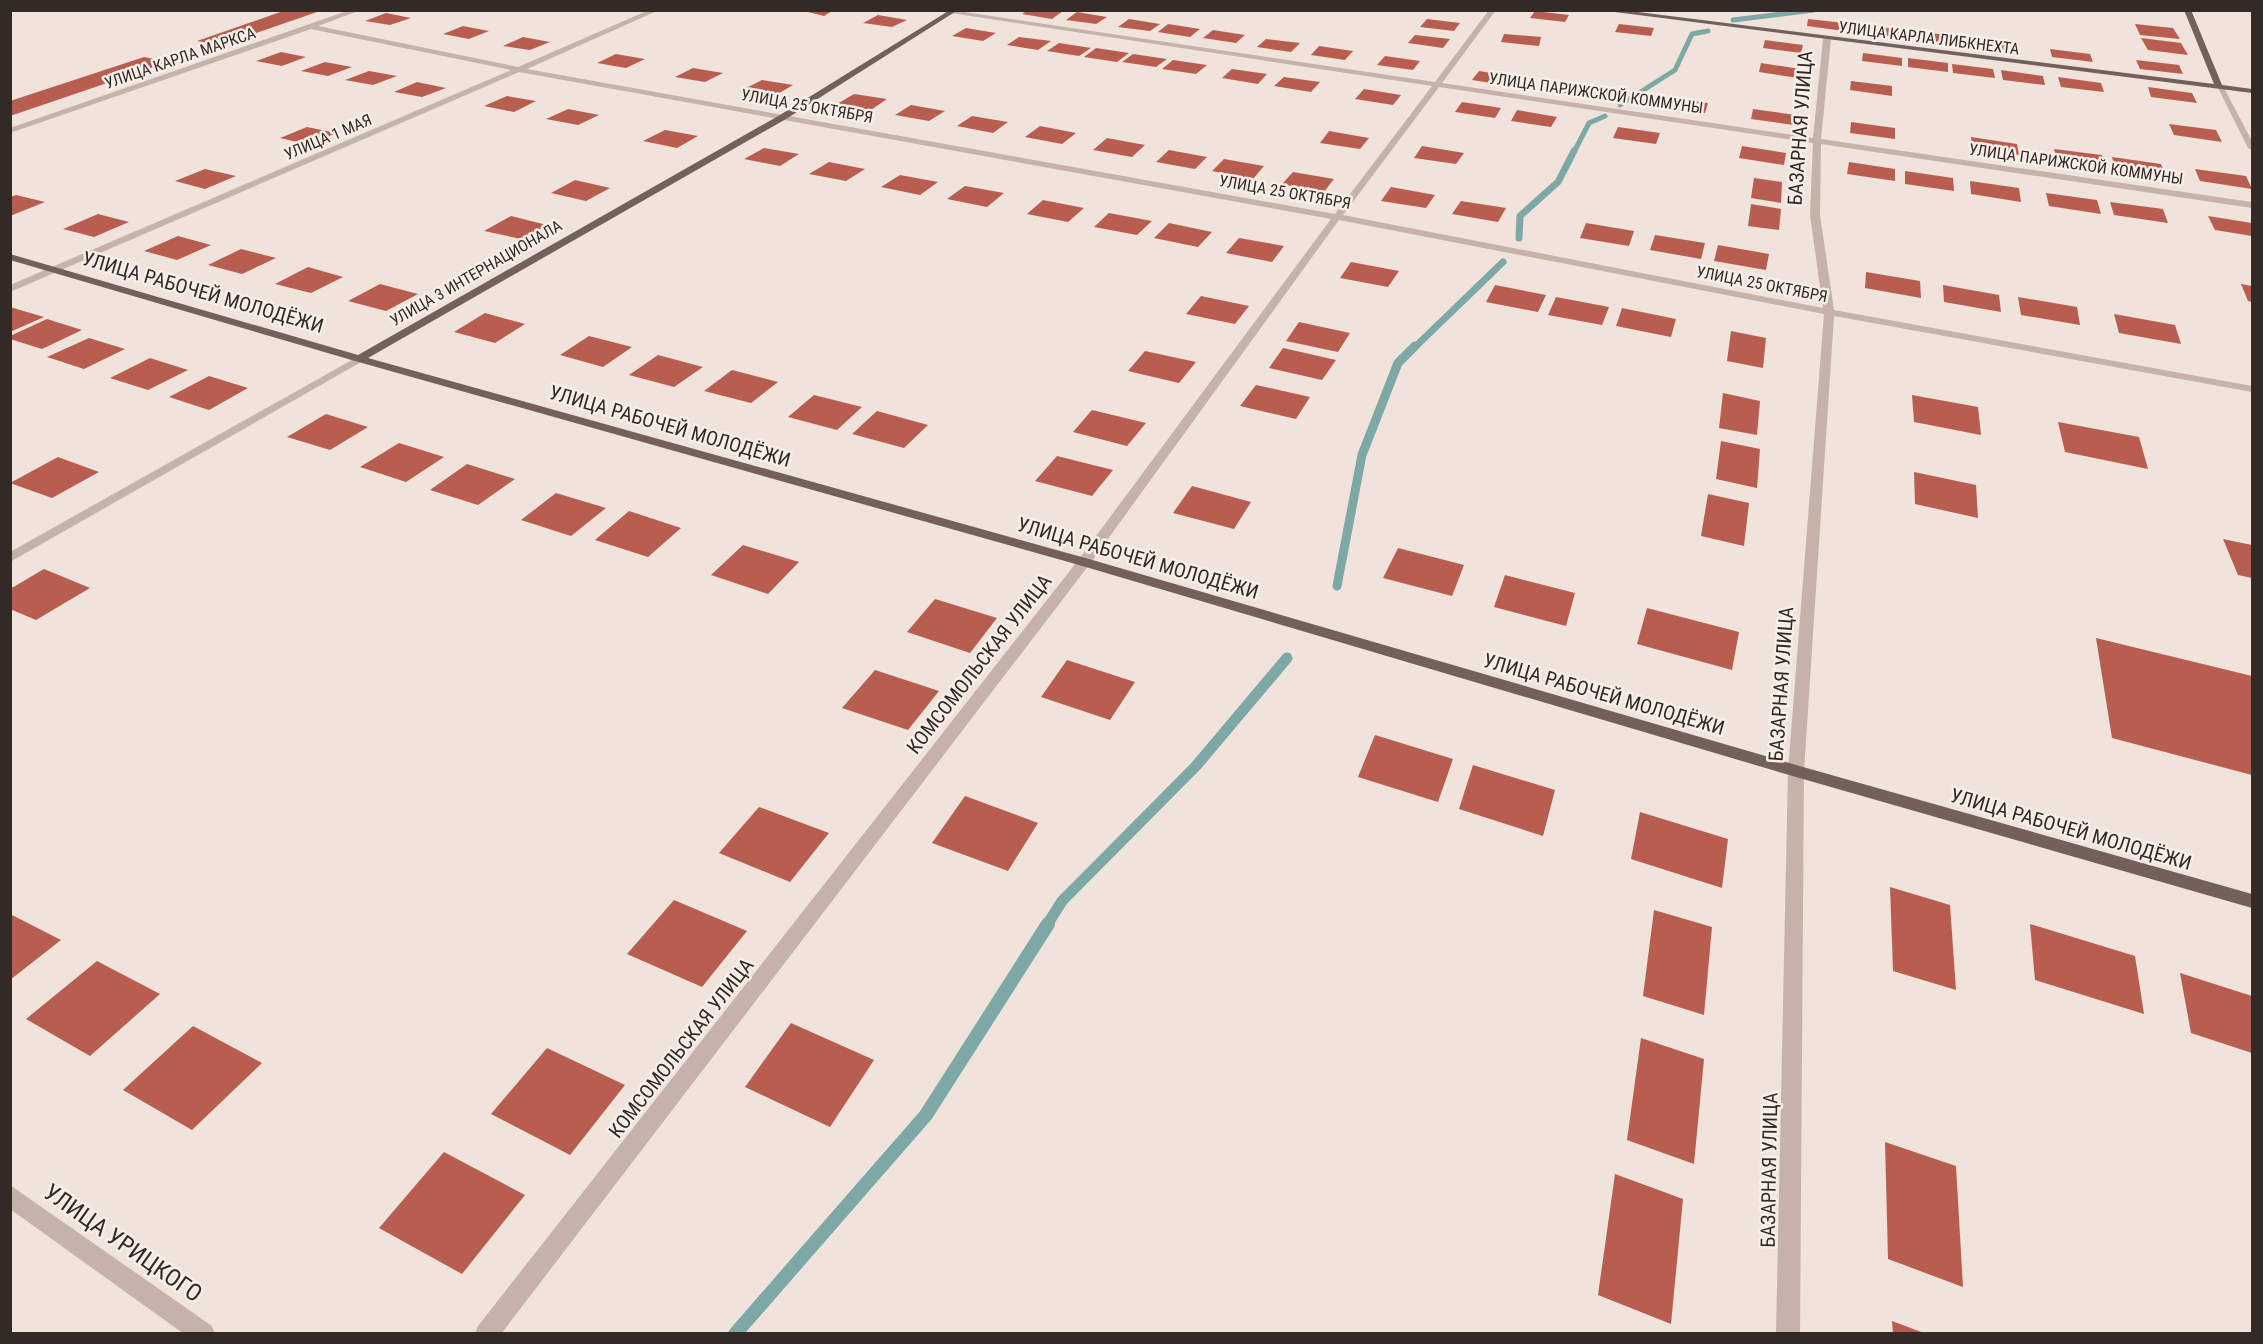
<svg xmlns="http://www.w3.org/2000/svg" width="2263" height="1344" font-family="'Roboto Condensed',sans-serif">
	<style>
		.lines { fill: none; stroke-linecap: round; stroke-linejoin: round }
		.stream-far4 { stroke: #7ea8a5; stroke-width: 5 }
		.stream-far3 { stroke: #7ea8a5; stroke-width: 7 }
		.stream-far2 { stroke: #7ea8a5; stroke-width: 9 }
		.stream-far1 { stroke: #7ea8a5; stroke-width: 11 }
		.stream { stroke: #7ea8a5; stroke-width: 14 }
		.building { fill: #b85e50 }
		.minor { fill: #c5b3a9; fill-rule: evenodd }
		.major { fill: #73605b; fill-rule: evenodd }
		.labels { text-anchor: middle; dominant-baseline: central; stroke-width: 5; stroke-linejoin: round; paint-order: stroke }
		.far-street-label { font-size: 16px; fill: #332a28; stroke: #f7eee7 }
		.street-label { font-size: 20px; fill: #332a28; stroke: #f7eee7 }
		.near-street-label { font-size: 24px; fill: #332a28; stroke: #f7eee7 }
	</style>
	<rect width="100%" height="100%" fill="#efe3db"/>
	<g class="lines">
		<path class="stream-far4" d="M1733,20L1814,10
			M1620,105L1675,70L1692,34L1708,31
			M1574,152L1589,123L1605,116"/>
		<path class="stream-far3" d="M1519,238L1520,216L1558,182L1574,151
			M1414,348L1503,262"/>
		<path class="stream-far2" d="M1337,586L1362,455L1398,363L1415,346"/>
		<path class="stream-far1" d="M1047,925L1062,901L1196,766L1287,658"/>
		<path class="stream" d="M735,1334L926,1115L1048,924"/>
	</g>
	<path class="building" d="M286,10L320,11L221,45L197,41Z
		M800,10H834L824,16Z
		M1028,10H1057L1063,11L1052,19L1022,14Z
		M1535,11L1569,15L1565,22L1530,18Z
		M1077,12L1107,17L1096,24L1066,20Z
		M386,13L411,18L390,25L365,21Z
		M878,15L907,20L892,27L863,23Z
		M1129,19L1160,24L1150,31L1118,27Z
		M1427,19L1460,23L1454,31L1420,27Z
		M1808,19L1845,23L1844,31L1807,26Z
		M1168,24L1200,29L1190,37L1158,32Z
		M1619,24L1654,28L1651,36L1615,32Z
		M2135,24L2173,28L2180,39L2140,35Z
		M463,26L489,31L469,39L443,34Z
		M1871,26L1909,31V39L1870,34Z
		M966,28L996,33L983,41L952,36Z
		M1213,30L1245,35L1236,43L1203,38Z
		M1929,33L1968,37L1969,46L1930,41Z
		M1504,34L1541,37L1539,46L1501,42Z
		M1415,35L1450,39L1443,48L1408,43Z
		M523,37L550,42L530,50L503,46Z
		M1019,37L1051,41L1038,50L1007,45Z
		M2141,38L2181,43L2188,55L2148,50Z
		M1266,39L1300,43L1291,52L1257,47Z
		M1979,39L2018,44L2020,52L1980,47Z
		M1765,40L1803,45L1801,53L1763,48Z
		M1059,43L1091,48L1079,56L1047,51Z
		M1319,46L1353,51L1345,60L1311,55Z
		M1096,48L1129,53L1117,62L1084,57Z
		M2050,49L2090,54L2093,62L2052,57Z
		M281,52L306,57L282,66L256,61Z
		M1863,53L1902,58V66L1862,61Z
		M616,54L645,59L626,68L597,63Z
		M1133,54L1167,59L1156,67L1122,62Z
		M1385,56L1420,61L1413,70L1377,65Z
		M144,57L169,62L10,116V101Z
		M1908,58L1948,63V72L1908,67Z
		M1173,60L1207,65L1196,74L1162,69Z
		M2136,60L2179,65L2183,74L2140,69Z
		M325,62L352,67L328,76L301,71Z
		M1761,63L1800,69L1798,78L1759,72Z
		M1952,64L1993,69L1995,78L1953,73Z
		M693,68L723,73L705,82L675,77Z
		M1232,69L1267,74L1258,84L1222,78Z
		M2001,70L2043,76L2045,85L2003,80Z
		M369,71L397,76L373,85L345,80Z
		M1479,71L1516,77L1510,86L1472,80Z
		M1284,77L1320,82L1311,92L1274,86Z
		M2058,77L2101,83L2104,92L2061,87Z
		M762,80L793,85L776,95L744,89Z
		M1851,81L1892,86V96L1850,90Z
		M417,82L446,88L422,97L394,92Z
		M1570,84L1608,89L1604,99L1564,93Z
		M2148,87L2192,93L2197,103L2151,97Z
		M1364,89L1401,95L1393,105L1355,99Z
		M854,94L887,99L871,110L837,104Z
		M507,96L536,101L514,112L484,106Z
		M1668,97L1708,103L1705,113L1664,107Z
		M1462,102L1501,108L1495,118L1455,112Z
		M911,105L945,111L929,121L895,115Z
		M568,109L599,115L578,125L546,119Z
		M1753,109L1795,115L1794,125L1751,119Z
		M1517,110L1557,117L1551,127L1511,121Z
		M972,116L1008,122L993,133L957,126Z
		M1851,122L1895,128V139L1850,133Z
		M2169,124L2216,130L2222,142L2174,135Z
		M1040,126L1076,133L1062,144L1025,137Z
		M307,127L336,133L310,145L280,138Z
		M1618,127L1660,133L1656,144L1613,138Z
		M665,130L698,136L677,148L643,141Z
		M1329,131L1369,138L1360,149L1320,143Z
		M1971,137L2017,144L2019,155L1972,149Z
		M1107,138L1145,145L1132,157L1093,150Z
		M1422,146L1464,153L1456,164L1414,158Z
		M1742,146L1786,153L1784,165L1739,158Z
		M764,148L799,154L780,166L744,159Z
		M2054,149L2102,155L2106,167L2057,160Z
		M1169,150L1207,157L1195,169L1156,162Z
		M2112,157L2161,164L2166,176L2115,169Z
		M1224,159L1264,166L1253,179L1212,171Z
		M829,162L865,169L846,181L809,174Z
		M1849,162L1895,169V181L1847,174Z
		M205,169L236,176L205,189L175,181Z
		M2195,169L2246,176L2252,189L2200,181Z
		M1905,171L1953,178L1954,191L1905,184Z
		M1293,172L1334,179L1324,192L1282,184Z
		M900,175L938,182L920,195L881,187Z
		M1754,178L1782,182L1781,203L1751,198Z
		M575,180L610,188L586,201L551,193Z
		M1970,181L2019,188L2021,202L1971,194Z
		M965,186L1004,193L987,207L947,199Z
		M1391,187L1435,195L1426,208L1381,201Z
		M2046,193L2097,200L2101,214L2049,206Z
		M16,195L45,202L10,216V197Z
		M1043,200L1084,208L1068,222L1027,214Z
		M1461,201L1506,208L1498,222L1452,214Z
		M2110,202L2163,209L2168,223L2114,215Z
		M1751,204L1781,209L1779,230L1748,226Z
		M1109,213L1152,221L1137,235L1094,227Z
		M98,214L129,222L94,237L63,229Z
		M511,216L547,225L521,239L484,231Z
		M2208,216L2252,223V236L2215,230Z
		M1169,223L1212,232L1198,247L1154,238Z
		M1586,223L1634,231L1629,246L1580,238Z
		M1655,235L1705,243L1701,259L1650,250Z
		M178,236L211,245L177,260L144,251Z
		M1239,238L1284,246L1272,262L1226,253Z
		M1718,245L1769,254L1766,270L1714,261Z
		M241,249L276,258L242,274L208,265Z
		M1351,262L1399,271L1388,287L1340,278Z
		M308,267L343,277L311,293L275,284Z
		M1866,272L1920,281L1921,298L1865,288Z
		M380,284L418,294L386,311L348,301Z
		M2241,284L2252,286V302L2248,301Z
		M1495,285L1546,295L1538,312L1486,302Z
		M1943,285L1999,295L2001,312L1944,302Z
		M1201,296L1249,306L1235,324L1186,314Z
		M1556,297L1609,307L1602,325L1548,315Z
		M2018,297L2077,307L2080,325L2021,315Z
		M10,307L44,317L10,332Z
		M1622,308L1676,319L1671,337L1616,326Z
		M485,313L525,324L495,343L454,332Z
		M2114,314L2175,325L2181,344L2119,333Z
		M47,319L82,330L42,349L10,339V336Z
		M1299,322L1350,333L1338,352L1286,341Z
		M1731,331L1766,338L1763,368L1727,361Z
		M589,336L632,347L603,367L560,355Z
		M89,338L125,349L84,369L47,357Z
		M1283,348L1336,360L1322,380L1269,368Z
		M1145,351L1196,362L1179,383L1128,371Z
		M658,355L703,367L674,387L629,375Z
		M150,358L188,370L148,390L110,378Z
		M732,370L778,382L751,403L704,391Z
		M209,376L248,388L209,410L169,397Z
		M1256,385L1310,397L1296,419L1240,406Z
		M1723,393L1760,401L1757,435L1719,428Z
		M814,395L862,407L837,430L788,417Z
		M1912,395L1978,407L1981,435L1914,422Z
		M1092,410L1146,423L1127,446L1073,432Z
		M877,411L928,425L904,448L852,434Z
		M326,414L368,427L330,450L287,437Z
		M2058,422L2139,437L2148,469L2065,452Z
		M1721,441L1760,449L1757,488L1716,479Z
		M399,443L444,457L406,482L360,467Z
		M1057,456L1113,470L1092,496L1035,481Z
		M58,457L99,472L52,498L10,483Z
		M467,464L515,479L478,505L430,490Z
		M1914,472L1976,485L1978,518L1915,504Z
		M1192,486L1251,502L1234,529L1173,513Z
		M556,493L606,508L571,536L521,520Z
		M1708,494L1749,503L1744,546L1701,536Z
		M629,511L681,528L648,557L595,540Z
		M2223,539L2252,545V578L2238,575Z
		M743,545L799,562L768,594L711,575Z
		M1398,548L1464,565L1452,596L1383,578Z
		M44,569L90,588L36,620L10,609V589Z
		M1505,575L1575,593L1566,626L1494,607Z
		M935,599L997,618L970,653L907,632Z
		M1647,608L1739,632L1732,670L1637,644Z
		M2096,638L2252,676V775L2112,738Z
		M1067,660L1135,682L1110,720L1041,697Z
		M875,670L939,691L908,730L842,708Z
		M1375,735L1453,759L1438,802L1358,777Z
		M1473,765L1555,790L1543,836L1459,809Z
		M965,796L1038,823L1008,871L932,843Z
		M759,807L829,833L790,882L719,853Z
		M1640,812L1728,839L1722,888L1631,859Z
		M1890,887L1950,905L1956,990L1893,971Z
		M674,900L747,931L702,987L627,954Z
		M1654,910L1712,927L1704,1015L1643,996Z
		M10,914L61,940L10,980Z
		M2030,924L2135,956L2144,1014L2035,980Z
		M97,961L160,994L90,1056L26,1019Z
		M2180,973L2252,996V1053L2191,1033Z
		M791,1023L874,1060L830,1127L745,1087Z
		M193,1026L262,1063L192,1130L123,1090Z
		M1641,1038L1704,1059L1694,1164L1627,1140Z
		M547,1048L625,1085L570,1155L491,1114Z
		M1885,1142L1956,1166L1963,1287L1888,1259Z
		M444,1152L525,1195L462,1274L379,1228Z
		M1615,1174L1683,1199L1671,1324L1598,1295Z
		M1892,1321L1924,1333V1334H1893Z"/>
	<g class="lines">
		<path class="minor" d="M350,10H361L318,26L518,67L649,10H659L527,69L1335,214L1432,86L931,10H951L1435,82L1489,10H1496L1442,83L1813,138L1823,39L1827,37L1831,39L1821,139L2252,202V208L1821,144L1820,215L1834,310L2252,386V392L1834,316L1804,771L1800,1334H1776L1788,771L1824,314L1339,220L1089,565L501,1334H475L478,1326L1079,559L1331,219L519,72L10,292V285L511,70L311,29L10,133V128ZM1439,87L1813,143L1810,215L1823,308L1343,215Z
			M2216,84L2223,86L2252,141V150L2248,148Z
			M359,356L365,359L363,361L10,562V552Z
			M10,1185L212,1326L215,1334H184L10,1209Z"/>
		<path class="major" d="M950,10H958L786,119L368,358L1089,559L1796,765L2252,894V908L1796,777L1079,565L355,361L10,260V254L358,355L780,115Z
			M1599,10H1622L2214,84L2184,10H2191L2222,85L2252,89V93Z"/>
	</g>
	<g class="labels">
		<g class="far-street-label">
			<text transform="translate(1929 38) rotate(7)">УЛИЦА КАРЛА ЛИБКНЕХТА</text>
			<text transform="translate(180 58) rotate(-19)">УЛИЦА КАРЛА МАРКСА</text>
			<text transform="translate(1596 93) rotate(8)">УЛИЦА ПАРИЖСКОЙ КОММУНЫ</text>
			<text transform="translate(807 106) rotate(10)">УЛИЦА 25 ОКТЯБРЯ</text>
			<text transform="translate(328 137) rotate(-23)">УЛИЦА 1 МАЯ</text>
			<text transform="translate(2076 164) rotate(8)">УЛИЦА ПАРИЖСКОЙ КОММУНЫ</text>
			<text transform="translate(1285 192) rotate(10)">УЛИЦА 25 ОКТЯБРЯ</text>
			<text transform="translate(476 273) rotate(-30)">УЛИЦА 3 ИНТЕРНАЦИОНАЛА</text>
			<text transform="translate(1762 284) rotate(11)">УЛИЦА 25 ОКТЯБРЯ</text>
		</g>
		<g class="street-label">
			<text transform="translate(1800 128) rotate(-86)">БАЗАРНАЯ УЛИЦА</text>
			<text transform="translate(203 292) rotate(16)">УЛИЦА РАБОЧЕЙ МОЛОДЁЖИ</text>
			<text transform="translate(670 426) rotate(16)">УЛИЦА РАБОЧЕЙ МОЛОДЁЖИ</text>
			<text transform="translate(1138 558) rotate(16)">УЛИЦА РАБОЧЕЙ МОЛОДЁЖИ</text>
			<text transform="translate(979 664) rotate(-52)">КОМСОМОЛЬСКАЯ УЛИЦА</text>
			<text transform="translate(1781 684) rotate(-86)">БАЗАРНАЯ УЛИЦА</text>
			<text transform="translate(1604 694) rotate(16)">УЛИЦА РАБОЧЕЙ МОЛОДЁЖИ</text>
			<text transform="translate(2071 829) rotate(16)">УЛИЦА РАБОЧЕЙ МОЛОДЁЖИ</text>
			<text transform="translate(681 1048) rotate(-52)">КОМСОМОЛЬСКАЯ УЛИЦА</text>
			<text transform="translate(1769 1170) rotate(-89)">БАЗАРНАЯ УЛИЦА</text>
		</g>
		<g class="near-street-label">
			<text transform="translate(123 1243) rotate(35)">УЛИЦА УРИЦКОГО</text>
		</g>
	</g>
	<rect width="2263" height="1344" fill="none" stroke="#332a28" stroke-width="24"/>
</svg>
